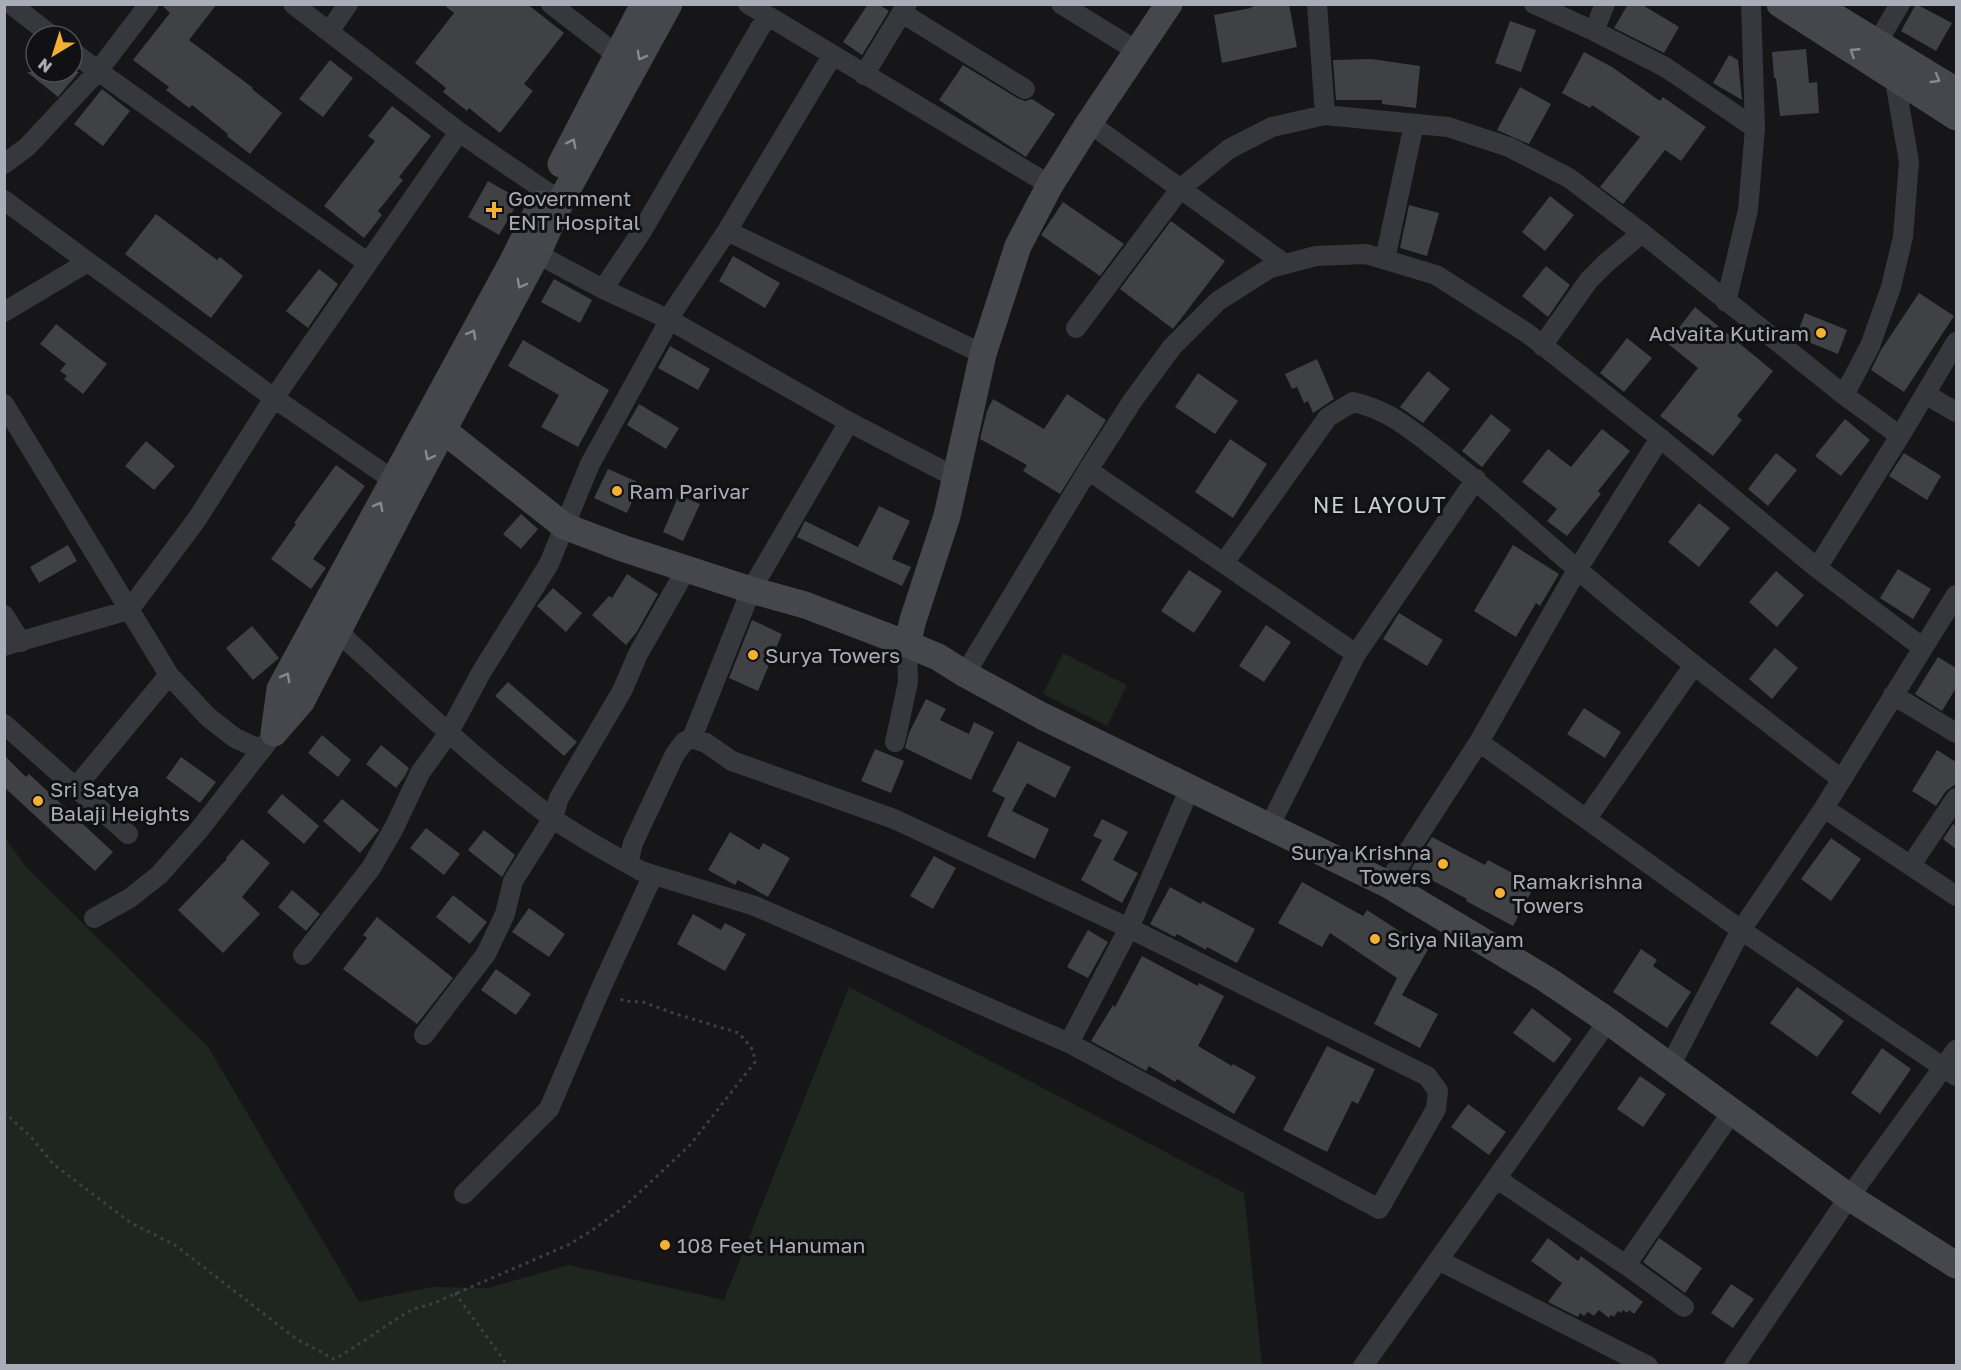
<svg xmlns="http://www.w3.org/2000/svg" width="1961" height="1370" font-family="'Golos Text',sans-serif">
	<style>
		.green { fill: #1e261f }
		.building { fill: #404145 }
		.lines { fill: none; stroke-linecap: round; stroke-linejoin: round }
		.path { stroke: #3d3f44; stroke-width: 3; stroke-dasharray: 3 4.5; stroke-linecap: butt }
		.street { stroke: #37383d; stroke-width: 20 }
		.secondary { stroke: #45474d; stroke-width: 27 }
		.oneway { stroke: #858993 }
		.poi-dot { fill: #f2b134; stroke: #111113; stroke-width: 2 }
		.labels { text-anchor: middle; dominant-baseline: central; stroke-width: 6; stroke-linejoin: round; paint-order: stroke }
		.poi-label { font-size: 21px; fill: #a8adb8; stroke: #111113; text-anchor: start }
		.neighbourhood-label { font-size: 22px; letter-spacing: 1.5px; fill: #c9ccd4; stroke: #111113 }
	</style>
	<rect width="100%" height="100%" fill="#161618"/>
	<path class="green" d="M1063,653L1127,685L1107,726L1043,694Z
		M5,838L26,867L208,1047L359,1302L432,1287L488,1288L569,1265L724,1300L849,987L1244,1193L1262,1365H5Z"/>
	<path class="building" d="M161,4H217L189,40L253,88L252,89L282,113L250,154L227,136L228,134L192,105L189,108L166,90L169,87L133,60L170,13Z
		M443,4H527L564,33L524,84L533,91L500,133L469,108L467,111L443,92L446,88L415,63L454,13Z
		M868,4H878L889,11L862,55L843,42Z
		M1261,4H1289L1297,47L1222,63L1214,15L1251,8V7Z
		M1628,4H1641L1679,27L1664,53L1614,28Z
		M1916,4L1952,23L1936,51L1901,31Z
		M1510,21L1536,30L1521,72L1495,63Z
		M1806,49L1809,83L1817,82L1819,113L1780,116L1776,78H1774L1772,52Z
		M1584,52L1612,67L1660,101L1663,97L1706,127L1681,161L1665,150L1623,204L1600,187L1640,137L1592,105L1590,108L1562,93Z
		M1729,55L1738,60L1742,100L1713,83Z
		M1371,59L1420,66L1416,108L1382,104V100H1336L1333,60Z
		M330,60L353,78L323,117L299,99Z
		M963,65L1019,99L1025,101L1032,99L1055,114L1026,157L939,100Z
		M27,72H79L58,97Z
		M1520,87L1551,104L1529,144L1497,130Z
		M102,89L130,111L103,146L74,124Z
		M392,106L431,136L399,177L403,180L378,211L382,215L364,238L324,206L375,141L368,136Z
		M488,181L520,199L499,235L468,217Z
		M1550,196L1574,215L1545,251L1522,232Z
		M1063,202L1124,244L1100,276L1041,235Z
		M1409,205L1439,213L1427,256L1400,248Z
		M156,214L217,260L220,257L243,276L211,318L125,254Z
		M1171,221L1225,261L1173,329L1120,289Z
		M733,256L780,283L765,308L719,281Z
		M1546,266L1570,285L1548,317L1522,296Z
		M319,269L338,284L308,328L286,311Z
		M554,279L592,300L580,323L541,302Z
		M1919,293L1954,316L1904,392L1871,370L1881,350Z
		M1695,307L1773,371L1737,416L1742,420L1713,456L1660,416L1698,368L1667,343Z
		M1805,313L1847,330L1838,354L1796,337Z
		M56,324L107,364L83,394L64,379L67,376L60,371L66,364L40,344Z
		M1627,338L1652,358L1624,392L1600,373Z
		M523,340L609,390L578,447L541,427L559,395L508,366Z
		M670,346L710,369L698,390L658,368Z
		M1317,359L1334,399L1313,413L1308,401L1304,403L1297,387L1292,389L1285,374Z
		M1428,371L1450,389L1423,423L1400,407Z
		M1198,373L1238,401L1215,434L1175,407Z
		M1067,394L1106,420L1060,494L1023,471L1027,465L980,439L987,411L993,399L1044,429Z
		M639,404L679,428L666,449L627,425Z
		M1491,414L1511,430L1482,467L1462,451Z
		M1845,419L1870,440L1841,476L1815,456Z
		M1602,429L1630,451L1598,491L1601,494L1567,536L1547,521L1557,509L1522,482L1548,449L1571,467Z
		M1230,439L1267,464L1233,518L1195,492Z
		M146,441L175,466L154,490L125,466Z
		M1776,453L1797,470L1768,506L1748,489Z
		M1904,453L1941,476L1927,500L1889,476Z
		M336,465L365,486L313,559L326,568L311,589L271,559L296,524L294,523Z
		M608,469L640,483L627,513L594,498Z
		M679,495L700,504L683,541L663,532Z
		M1699,503L1730,528L1699,567L1668,542Z
		M879,506L910,521L892,559L911,567L902,586L797,537L805,521L858,547Z
		M521,514L538,529L521,549L503,534Z
		M68,545L77,561L39,583L30,567Z
		M1513,545L1559,574L1540,606L1536,603L1516,637L1474,611Z
		M1898,569L1931,589L1913,619L1880,598Z
		M1189,570L1222,591L1194,633L1161,611Z
		M1776,571L1804,595L1777,627L1749,602Z
		M627,574L658,594L636,633L626,645L592,615L609,596L612,598Z
		M553,588L582,613L566,632L537,606Z
		M1399,613L1443,640L1427,666L1383,639Z
		M752,620L782,634L758,691L729,678Z
		M1266,625L1291,642L1264,682L1239,666Z
		M252,626L279,658L253,680L226,648Z
		M1775,648L1798,668L1772,699L1749,679Z
		M1938,657L1956,668V688L1942,711L1915,694Z
		M508,682L577,742L564,756L495,696Z
		M926,699L946,709L940,720L969,734L974,722L994,732L971,780L905,748L909,733Z
		M1584,708L1621,732L1605,758L1567,734Z
		M322,735L351,760L338,777L308,753Z
		M1018,741L1071,767L1055,798L1027,783L1012,811L1049,829L1035,859L987,836L1005,798L992,791Z
		M381,745L409,768L405,776L396,788L366,764Z
		M875,749L904,761L891,793L861,781Z
		M1937,750L1956,762V784L1946,791L1936,806L1912,791Z
		M4,755L26,777L29,774L113,852L95,871L4,787Z
		M181,757L216,782L200,803L166,778Z
		M282,794L319,826L304,844L267,812Z
		M342,799L379,830L360,853L323,821Z
		M1102,819L1128,832L1113,860L1138,873L1122,903L1081,880L1102,840L1093,836Z
		M1953,824L1956,827V849L1943,839Z
		M426,828L460,854L444,875L410,848Z
		M484,830L515,855L502,877L468,850Z
		M730,832L759,850L763,843L790,858L768,897L738,880L735,885L708,870Z
		M1432,837L1485,865L1488,860L1535,885L1513,926L1466,901L1467,899L1411,869Z
		M1831,838L1861,859L1831,901L1801,879Z
		M242,839L270,863L242,897L260,914L223,953L178,910L227,859L226,858Z
		M934,856L956,868L933,909L910,896Z
		M1302,882L1363,916L1367,910L1407,936L1408,934L1430,946L1402,995L1438,1014L1420,1048L1374,1024L1397,978L1330,933L1322,947L1278,923Z
		M1170,887L1201,904L1202,901L1255,929L1237,963L1207,947L1206,950L1177,934L1175,937L1150,924Z
		M292,890L320,914L306,931L278,907Z
		M453,895L487,922L470,944L436,917Z
		M529,908L565,934L549,957L512,932Z
		M693,914L721,930L725,923L746,934L725,971L677,944Z
		M377,917L453,978L417,1024L343,969L367,938L363,935Z
		M1088,930L1108,942L1088,978L1067,967Z
		M1641,949L1657,960L1653,966L1691,992L1667,1028L1613,992Z
		M1142,956L1198,986L1199,983L1224,996L1198,1046L1232,1066L1233,1064L1256,1077L1234,1114L1177,1079L1175,1082L1149,1066L1146,1071L1091,1041L1113,1005L1115,1007Z
		M496,969L531,994L516,1015L481,990Z
		M1797,987L1844,1021L1817,1057L1770,1023Z
		M1532,1008L1572,1039L1554,1063L1513,1033Z
		M1327,1046L1375,1069L1358,1104L1352,1101L1327,1152L1283,1130Z
		M1882,1048L1911,1069L1880,1114L1851,1093Z
		M1640,1076L1666,1094L1643,1127L1617,1109Z
		M1468,1104L1506,1132L1489,1155L1451,1127Z
		M1548,1238L1578,1261L1581,1256L1643,1302L1634,1314L1629,1310L1627,1313L1623,1310L1621,1313L1618,1311L1614,1317L1611,1315L1609,1318L1599,1310L1594,1316L1588,1312L1584,1316L1580,1313L1578,1317L1548,1302L1562,1283L1531,1261Z
		M1659,1238L1702,1268L1685,1293L1643,1262Z
		M1731,1284L1754,1299L1733,1328L1711,1313Z"/>
	<g class="lines">
		<path class="path" d="M4,1112L31,1137L53,1164L131,1223L175,1245L295,1338L334,1359C360,1345 384,1326 410,1311C416,1307 425,1306 432,1304L570,1244L591,1231L624,1207L690,1145L755,1062L753,1050L739,1033L676,1014L643,1002L624,1001L617,997
			M455,1293L508,1366"/>
		<path class="street" d="M11,4L52,36
			M293,4L459,132L547,192L562,199
			M551,4L617,55
			M748,4L1050,185
			M1061,4L1137,51
			M1317,4L1325,115
			M1534,4L1594,31L1665,67L1755,128L1748,210L1726,302
			M1751,4L1755,128
			M902,13L1025,89
			M1594,31L1605,4
			M329,32L348,4
			M1877,43L1900,4
			M72,51L98,71L149,4
			M864,75L907,4
			M1089,123L1285,264
			M4,164L27,147L98,71L368,263
			M4,200L88,262
			M727,231L983,354
			M526,248L603,289L668,319L849,422L955,477
			M1385,259L1414,124
			M603,289L642,231L767,16
			M4,312L88,262L274,398L393,480
			M1076,328L1180,189L1229,149L1272,127L1325,115L1448,127L1509,147L1569,178L1642,233L1844,395L1900,436
			M1956,342L1900,436L1817,568L1923,648L1956,595
			M1542,346L1589,280L1606,263L1642,233
			M1925,394L1956,412
			M1844,395L1870,346L1891,287L1903,237L1909,162L1893,69
			M4,404L169,675L208,717L235,738L262,750
			M1088,470L1356,654
			M1224,563L1328,417L1353,402C1389,410 1410,429 1439,451C1487,488 1531,530 1577,569C1662,642 1752,710 1841,779
			M4,615L21,642
			M337,631C407,695 475,760 551,817C578,837 612,854 641,871L755,906L1069,1043L1379,1209L1436,1109L1438,1091L1427,1076L1129,928L894,819L732,761L706,743L692,738L684,742L675,754L633,843L628,863
			M4,646L129,610L197,519L274,398L459,132
			M1923,648L1824,808L1956,896
			M965,674L1088,470L1133,400L1172,347L1218,301L1270,268L1316,256L1366,254L1436,275L1527,333L1660,438L1817,568
			M1893,695L1956,733
			M4,724L128,834
			M692,738L751,590L849,422
			M895,742L908,682L907,644
			M1479,742L1741,930L1670,1066
			M76,787L169,675
			M1824,808L1741,930L1956,1076
			M1587,818L1694,665
			M1269,827L1356,654L1476,479
			M1911,865L1956,798
			M1387,884L1479,742L1577,570L1660,438
			M94,918L130,898L159,875L199,830L269,740
			M303,955L371,868L394,828L420,773L448,734L482,671L549,564L590,464L663,332L668,319L727,231L832,56
			M424,1035L486,954L505,914L513,881L553,818L559,798L622,691L638,654L687,568
			M1069,1043L1129,928L1190,788
			M1497,1179L1626,1265L1684,1307
			M464,1194L549,1109L601,988L653,875
			M1438,1260L1648,1366
			M1626,1265L1732,1112
			M1363,1366L1608,1021
			M1734,1366L1849,1197L1956,1050"/>
		<path class="secondary" d="M1169,4L1089,123L1050,185L1018,246L983,354L947,516L913,620L907,644L938,657L965,674L1042,716L1387,884L1546,979L1608,1021L1849,1197L1956,1265
			M1780,4L1956,117
			M1814,4L1956,91
			M561,164L644,4
			M443,430L564,526L622,548L751,590L805,605L907,644
			M274,733L301,702L408,496L537,254L562,199L669,4
			M274,733L280,689L514,259L541,204"/>
	</g>
	<defs><path id="oneway-chevron" d="M-2-3.5L2.5 0L-2 3.5" fill="none" stroke-width="1.6" stroke-linecap="round" stroke-linejoin="round" transform="scale(1.5)"/></defs>
	<g class="oneway">
		<use href="#oneway-chevron" transform="translate(1854 52) rotate(-147)"/>
		<use href="#oneway-chevron" transform="translate(641 56) rotate(119)"/>
		<use href="#oneway-chevron" transform="translate(1936 79) rotate(30)"/>
		<use href="#oneway-chevron" transform="translate(572 143) rotate(-63)"/>
		<use href="#oneway-chevron" transform="translate(521 284) rotate(118)"/>
		<use href="#oneway-chevron" transform="translate(472 334) rotate(-61)"/>
		<use href="#oneway-chevron" transform="translate(429 456) rotate(118)"/>
		<use href="#oneway-chevron" transform="translate(379 506) rotate(-62)"/>
		<use href="#oneway-chevron" transform="translate(286 677) rotate(-61)"/>
	</g>
	<g class="poi-dot">
		<path d="M491 201h6v6h6v6h-6v6h-6v-6h-6v-6h6z"/>
		<circle cx="1821" cy="333" r="6"/>
		<circle cx="617" cy="491" r="6"/>
		<circle cx="753" cy="655" r="6"/>
		<circle cx="38" cy="801" r="6"/>
		<circle cx="1443" cy="864" r="6"/>
		<circle cx="1500" cy="893" r="6"/>
		<circle cx="1375" cy="939" r="6"/>
		<circle cx="665" cy="1245" r="6"/>
	</g>
	<g class="labels">
		<g class="poi-label">
			<text x="508" y="198">Government<tspan x="508" dy="24">ENT Hospital</tspan></text>
			<text x="1809" y="333" text-anchor="end">Advaita Kutiram</text>
			<text x="629" y="491">Ram Parivar</text>
			<text x="765" y="655">Surya Towers</text>
			<text x="50" y="789">Sri Satya<tspan x="50" dy="24">Balaji Heights</tspan></text>
			<text x="1431" y="852" text-anchor="end">Surya Krishna<tspan x="1431" dy="24">Towers</tspan></text>
			<text x="1512" y="881">Ramakrishna<tspan x="1512" dy="24">Towers</tspan></text>
			<text x="1387" y="939">Sriya Nilayam</text>
			<text x="677" y="1245">108 Feet Hanuman</text>
		</g>
		<g class="neighbourhood-label">
			<text x="1380" y="504">NE LAYOUT</text>
		</g>
	</g>
	<rect width="1961" height="1370" fill="none" stroke="#a8adb8" stroke-width="12"/>
	<g transform="translate(54 54) rotate(218)"><circle r="28" fill="#111113" stroke="#4d4f55" stroke-width="1.5"/>
	<path d="M0-4.5L10 22L0 15L-10 22Z" fill="#f2b134"/>
	<text y="-9" font-size="16" font-weight="bold" text-anchor="middle" fill="#a8adb8">N</text>
	</g>
</svg>
